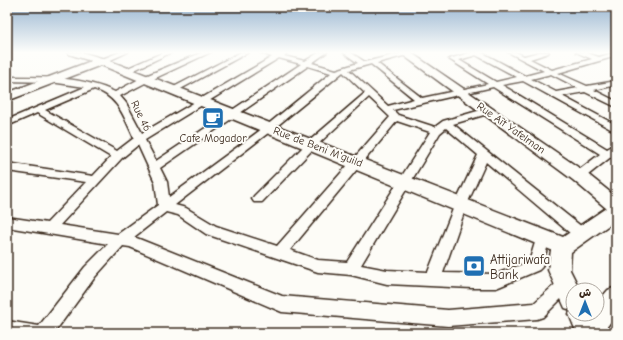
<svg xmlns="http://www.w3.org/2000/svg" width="623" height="340" font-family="'Comic Neue','Playpen Sans Arabic',sans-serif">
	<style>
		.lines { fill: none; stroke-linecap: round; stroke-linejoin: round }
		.street-casing { stroke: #3b2a1e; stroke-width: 3 }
		.secondary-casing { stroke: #3b2a1e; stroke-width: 3 }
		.street { fill: #fdfcf7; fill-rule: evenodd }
		.secondary { fill: #fdfcf7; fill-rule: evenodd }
		.labels { text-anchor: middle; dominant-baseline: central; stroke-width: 4; stroke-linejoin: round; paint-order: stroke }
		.street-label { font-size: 11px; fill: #3b2a1e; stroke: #fdfcf7 }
		.poi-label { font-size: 11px; fill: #3b2a1e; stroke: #fdfcf7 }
		.near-poi-label { font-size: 13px; fill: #3b2a1e; stroke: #fdfcf7; text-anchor: start }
	</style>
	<rect width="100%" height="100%" fill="#fdfcf7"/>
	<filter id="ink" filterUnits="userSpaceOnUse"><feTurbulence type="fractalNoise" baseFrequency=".025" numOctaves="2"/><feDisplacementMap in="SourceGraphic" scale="8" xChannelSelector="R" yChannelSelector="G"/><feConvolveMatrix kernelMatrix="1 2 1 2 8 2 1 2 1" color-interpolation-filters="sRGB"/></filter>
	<g filter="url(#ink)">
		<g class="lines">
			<g class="street-casing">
				<path id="street" d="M7,52H13L7,55Z
					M120,52H128L104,63L97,61Z
					M164,52H172L128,73L121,71Z
					M203,52H211L149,81L120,96L126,103L142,133L272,57L260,52L277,54L288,52L284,56L305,61L320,52H327L312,63L336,70L358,63L343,52H350L365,62L405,52H415L414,53L377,63L422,98L488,84L449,59L472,52H481L525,76L544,71L508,52H516L524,56L539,52H549L548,53L530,59L552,70L592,59L576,52H584L599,57L616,52V56L558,73L587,86L616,81V85L594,90L616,101V107L585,92L562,96L616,125V132L523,81L502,85L607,149L616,144V152L612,156L583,179L579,180L573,176L575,173L600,154L493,87L393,110L398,115L435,127L443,121L488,108L491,109V113L453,124L587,231L589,235L587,239L582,240L577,239L486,162L467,204L443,273L496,274L529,262L538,233L543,232L548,233L550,237L542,267L539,270L501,286L496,288H472L387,284L351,275L318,272L206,234L178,215L166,212L134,237L282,296L448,310L534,303L560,280L565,278L570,280L573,285L570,290L543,317L537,319L448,326L282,312L130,247L123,246L95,277L54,333H7V321L39,326L85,267L108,244L7,227V217L47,223L86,182L7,171V163L93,176L111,157L37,113L7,126V120L85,87L51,82L7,81V77C43,77 81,76 115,92L143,77ZM476,55L517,77L496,82L459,60ZM279,58L301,64L156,161L145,140ZM371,64L414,99L388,106L349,70ZM308,66L331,73L266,126L169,197L167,182L160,168ZM343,72L365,93L308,142L254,196L252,199L254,202H262L316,146L369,97L390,117L277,246L216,226L186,208L175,205L272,130ZM551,74L578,88L556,92L531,79ZM94,89C118,96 124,117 134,138L117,151L45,110ZM397,121L430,132L347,262L318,260L290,250ZM446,128L478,155L455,204L428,272L387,270L361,265L440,133ZM138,145L155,182L158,205L118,234L60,225L122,158Z
					M241,52H249L175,92H172L168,90Z"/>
			</g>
			<g class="secondary-casing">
				<path id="secondary" d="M67,52H81L105,59L563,237L606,208L573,180L399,52H410L585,172L616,197V220L571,252L570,270L580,290H573V314H597V303L608,290L616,287V315L602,333H574L575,329L569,314L571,310L565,308L548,270L551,250L101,65L7,101V93L91,61L69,54Z"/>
			</g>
			<use href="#street" class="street"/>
			<use href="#secondary" class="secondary"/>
		</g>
	</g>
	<linearGradient id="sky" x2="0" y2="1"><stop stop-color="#96b4d0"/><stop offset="0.53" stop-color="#fefefb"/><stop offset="1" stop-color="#fefefb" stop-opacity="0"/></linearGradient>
	<rect width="623" height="99" fill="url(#sky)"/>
	<defs>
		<g id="cafe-square" transform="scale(1.15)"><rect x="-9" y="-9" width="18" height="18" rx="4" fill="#1f6fb2" stroke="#fdfcf7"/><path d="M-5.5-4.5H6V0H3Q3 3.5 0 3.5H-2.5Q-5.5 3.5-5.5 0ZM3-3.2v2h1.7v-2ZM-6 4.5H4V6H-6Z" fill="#fff"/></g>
		<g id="bank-square" transform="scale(1.15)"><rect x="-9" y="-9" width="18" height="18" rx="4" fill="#1f6fb2" stroke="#fdfcf7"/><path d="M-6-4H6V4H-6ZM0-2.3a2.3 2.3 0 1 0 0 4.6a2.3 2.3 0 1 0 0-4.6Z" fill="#fff"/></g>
	</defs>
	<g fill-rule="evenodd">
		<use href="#cafe-square" x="213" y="118"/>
		<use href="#bank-square" x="474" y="266"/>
	</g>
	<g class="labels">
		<g class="street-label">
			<text transform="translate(141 116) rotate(64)">Rue 46</text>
			<text transform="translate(511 128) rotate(35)">Rue Aït Yafelman</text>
			<text transform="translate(318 147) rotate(21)">Rue de Beni M'guild</text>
		</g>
		<g class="poi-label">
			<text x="213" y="138">Cafe Mogador</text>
		</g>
		<g class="near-poi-label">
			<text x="490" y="259">Attijariwafa<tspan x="490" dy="15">Bank</tspan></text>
		</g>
	</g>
	<rect width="623" height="340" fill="none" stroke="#fdfcf7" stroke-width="24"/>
	<rect x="12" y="12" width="599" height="316" fill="none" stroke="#3b2a1e" stroke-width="1.5" filter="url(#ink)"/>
	<g transform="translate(585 302)"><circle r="19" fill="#fdfcf7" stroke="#afa8a0"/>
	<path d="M0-3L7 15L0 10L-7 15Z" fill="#1f6fb2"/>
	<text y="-6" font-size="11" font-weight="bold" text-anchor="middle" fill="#3b2a1e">ش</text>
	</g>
</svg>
